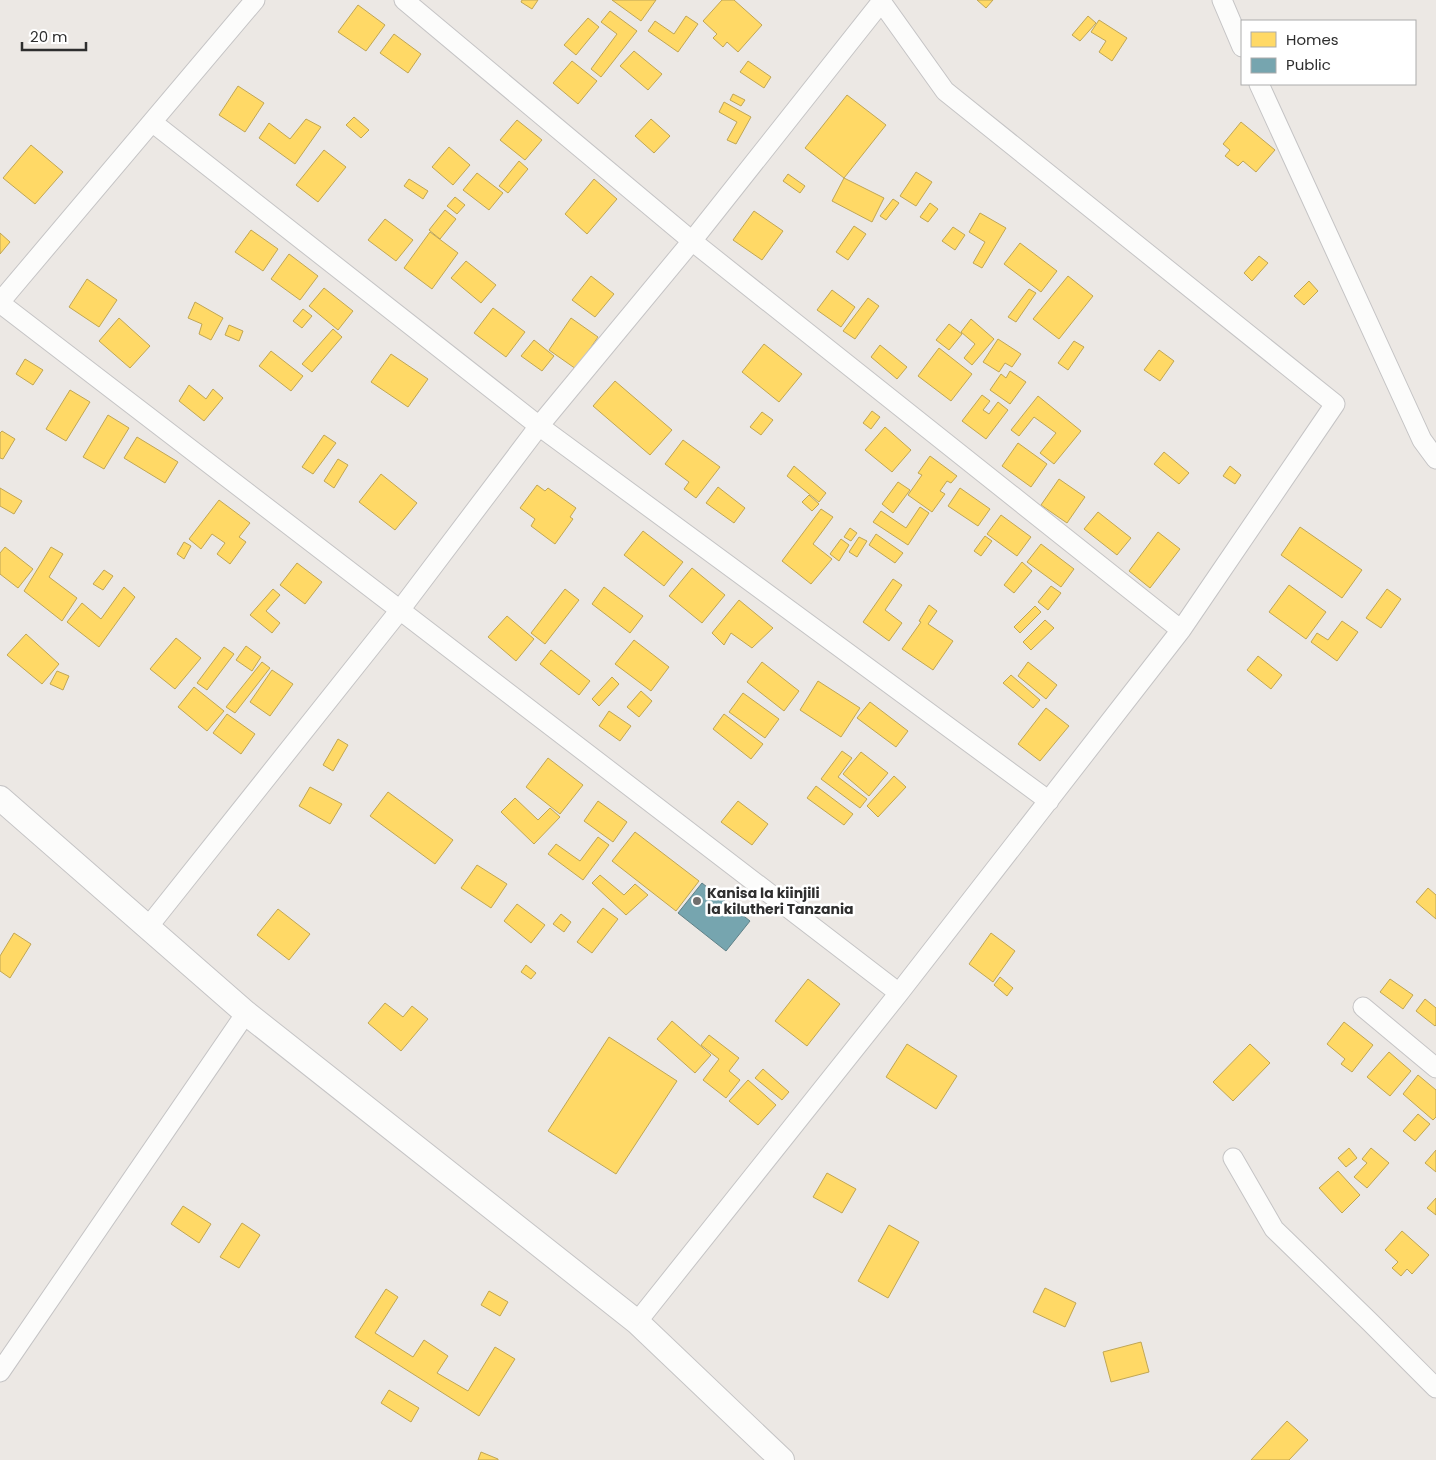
<svg xmlns="http://www.w3.org/2000/svg" width="1436" height="1460" font-family="Poppins,sans-serif">
	<style>
		.homes { fill: #ffd966; stroke: #c0a655 }
		.public { fill: #76a5af; stroke: #608188 }
		.lines { fill: none; stroke-linecap: round; stroke-linejoin: round }
		.minor-casing { stroke: #c5c4c5; stroke-width: 21 }
		.tertiary-casing { stroke: #c5c4c5; stroke-width: 26 }
		.minor { stroke: #fcfcfb; stroke-width: 19 }
		.tertiary { stroke: #fcfcfb; stroke-width: 24 }
		.poi-dot { fill: #706f6e; stroke: #fff; stroke-width: 2 }
		.labels { text-anchor: middle; dominant-baseline: central; stroke-width: 5; stroke-linejoin: round; paint-order: stroke }
		.poi-label { font-size: 14px; font-weight: bold; fill: #2e2e2e; stroke: #fff; text-anchor: start }
	</style>
	<rect width="100%" height="100%" fill="#ece8e4"/>
	<path class="homes" d="M522,0H538L532,9L521,2Z
		M612,0H656L641,21Z
		M722,0H734L762,25L738,52L727,42L723,47L713,38L717,34L703,21Z
		M977,0H993L986,8Z
		M358,5L385,25L366,51L338,32Z
		M610,11L637,31L601,77L591,69L617,34L601,22Z
		M686,16L698,24L678,52L648,31L655,21L674,34Z
		M1088,16L1096,23L1080,41L1072,35Z
		M588,18L599,27L576,55L564,45Z
		M1099,20L1127,38L1112,61L1099,52L1106,41L1091,32Z
		M394,34L421,54L408,73L380,53Z
		M634,51L662,74L648,90L620,66Z
		M572,61L597,81L578,104L553,83Z
		M748,61L771,77L764,88L740,72Z
		M238,86L264,103L245,132L219,115Z
		M733,94L745,100L741,106L730,100Z
		M847,95L886,125L844,178L805,148Z
		M724,102L751,117L736,144L727,140L737,122L719,112Z
		M354,117L369,130L361,138L346,125Z
		M306,119L321,127L295,164L259,138L269,123L290,139Z
		M651,119L670,136L654,153L635,136Z
		M517,120L542,140L525,160L500,140Z
		M1241,122L1275,150L1256,172L1243,161L1238,166L1225,156L1230,150L1223,144Z
		M31,145L63,172L35,204L3,178Z
		M449,147L470,165L453,185L432,167Z
		M324,150L346,167L318,202L296,185Z
		M519,161L528,169L508,193L499,186Z
		M916,172L932,182L916,206L900,196Z
		M477,173L503,193L489,210L463,190Z
		M788,174L805,186L800,193L783,181Z
		M844,178L884,198L872,222L832,201Z
		M409,179L428,191L423,199L404,186Z
		M594,179L617,199L587,234L565,214Z
		M455,197L465,205L457,214L447,206Z
		M893,199L899,203L886,220L880,216Z
		M930,203L938,209L928,222L920,217Z
		M445,210L456,219L440,239L429,230Z
		M754,211L783,231L762,260L733,240Z
		M980,213L1006,228L982,268L973,263L985,242L969,232Z
		M385,219L413,240L396,261L368,240Z
		M854,226L866,234L848,260L836,252Z
		M953,227L965,235L955,250L942,241Z
		M251,230L278,249L263,271L235,252Z
		M430,232L458,253L432,289L404,268Z
		M0,233L10,242L0,254Z
		M1020,243L1057,271L1041,292L1004,264Z
		M289,254L318,276L300,300L271,279Z
		M1259,256L1268,263L1252,281L1244,273Z
		M466,261L496,285L481,303L451,278Z
		M591,276L614,294L595,317L572,300Z
		M1068,276L1093,296L1059,339L1033,319Z
		M87,279L117,300L99,327L69,307Z
		M1309,281L1318,291L1304,305L1294,296Z
		M324,288L353,311L338,330L309,306Z
		M1029,289L1036,293L1016,322L1008,317Z
		M832,290L855,307L841,327L817,310Z
		M868,298L879,306L855,339L843,331Z
		M195,302L223,318L211,340L199,334L202,324L188,318Z
		M493,308L525,332L506,357L474,333Z
		M303,309L312,316L302,328L293,321Z
		M119,318L150,346L130,368L99,341Z
		M571,318L598,337L576,369L549,350Z
		M971,319L994,339L972,365L964,358L975,344L961,332Z
		M949,324L962,334L949,350L936,340Z
		M229,325L243,331L239,341L225,335Z
		M333,329L342,337L312,372L302,364Z
		M998,339L1021,354L1012,367L1005,363L999,372L983,362Z
		M534,340L554,356L542,371L521,356Z
		M1074,341L1084,347L1068,370L1058,363Z
		M764,344L802,374L779,402L742,372Z
		M880,345L907,367L897,379L871,357Z
		M939,348L972,374L951,401L918,376Z
		M1159,350L1174,361L1160,381L1144,370Z
		M271,351L303,376L291,391L259,366Z
		M391,354L428,379L408,407L371,382Z
		M25,359L43,370L33,385L16,374Z
		M1010,371L1026,382L1010,404L990,390L1001,374L1006,378Z
		M615,381L672,430L650,455L593,406Z
		M189,385L206,399L213,389L223,398L204,421L179,401Z
		M70,390L90,402L66,441L46,429Z
		M982,395L990,401L983,410L989,414L998,402L1008,410L986,439L962,421Z
		M1038,396L1081,431L1054,464L1040,453L1056,433L1034,417L1019,436L1011,430Z
		M872,411L880,417L871,429L863,423Z
		M762,412L773,420L761,435L750,427Z
		M108,415L129,428L104,469L83,457Z
		M885,427L911,450L892,472L865,450Z
		M2,431L15,439L3,459L0,458V433Z
		M324,435L336,443L313,474L302,467Z
		M137,437L178,462L165,483L124,458Z
		M683,440L720,467L696,498L684,489L689,482L665,464Z
		M1018,443L1047,464L1031,487L1002,466Z
		M1164,452L1189,473L1179,484L1154,464Z
		M930,456L957,476L951,483L947,481L940,491L945,494L932,512L908,495L922,475L918,473Z
		M338,459L348,465L334,488L324,481Z
		M794,466L826,493L819,502L787,476Z
		M1230,466L1241,475L1235,484L1223,476Z
		M381,474L417,503L395,530L359,502Z
		M1059,479L1085,497L1067,523L1041,505Z
		M898,482L910,490L893,513L882,504Z
		M537,485L545,491L548,488L576,508L570,517L573,519L555,544L531,526L535,519L520,508Z
		M718,487L745,508L734,523L706,503Z
		M0,488L22,501L14,514L0,506Z
		M960,488L990,509L978,526L948,506Z
		M809,495L819,504L812,511L802,502Z
		M219,500L250,523L239,537L246,542L230,564L217,554L225,543L212,534L201,549L189,539Z
		M920,507L929,513L908,545L873,522L881,511L906,528Z
		M821,509L833,517L813,544L832,559L811,584L782,561Z
		M1098,512L1131,538L1117,555L1084,529Z
		M1001,515L1031,537L1017,556L987,534Z
		M1300,527L1362,570L1342,598L1281,555Z
		M850,528L857,533L851,541L844,537Z
		M643,531L683,562L664,586L624,555Z
		M1158,532L1180,549L1150,588L1129,571Z
		M876,534L903,553L895,563L869,545Z
		M985,536L992,541L981,556L974,551Z
		M859,537L867,541L857,557L849,552Z
		M841,539L849,545L839,561L830,554Z
		M184,542L191,546L184,559L177,554Z
		M1041,544L1074,569L1061,587L1027,562Z
		M5,547L33,569L18,588L0,574V553Z
		M51,547L63,554L49,577L77,598L62,621L24,591Z
		M1022,562L1032,571L1014,593L1004,585Z
		M297,563L322,582L305,604L280,585Z
		M692,568L725,595L702,623L669,596Z
		M104,570L113,576L103,590L93,584Z
		M893,579L902,585L885,610L902,623L889,641L863,622Z
		M1289,585L1326,612L1306,639L1269,612Z
		M1051,586L1061,593L1048,610L1038,602Z
		M124,587L135,597L99,647L67,622L82,603L101,619Z
		M604,587L643,616L630,633L592,604Z
		M273,589L280,595L266,611L280,623L272,633L250,615Z
		M565,589L579,600L545,644L531,633Z
		M1387,589L1401,599L1381,628L1366,618Z
		M739,600L773,628L752,648L731,633L724,645L712,633Z
		M929,605L937,611L928,624L953,641L933,670L902,649L921,622L919,621Z
		M1035,606L1041,612L1020,633L1014,627Z
		M507,616L534,639L516,661L488,637Z
		M1045,620L1054,628L1031,650L1023,642Z
		M1342,621L1358,632L1337,661L1311,642L1317,633L1328,640Z
		M26,634L59,664L42,684L7,655Z
		M176,638L201,658L175,689L150,669Z
		M634,640L669,667L651,691L615,664Z
		M246,646L261,657L252,671L236,660Z
		M224,647L234,654L207,690L197,683Z
		M551,650L590,681L579,695L540,664Z
		M1258,656L1282,675L1271,689L1247,670Z
		M262,662L270,668L235,713L226,707Z
		M762,662L799,691L784,711L747,682Z
		M1028,662L1057,685L1046,699L1018,676Z
		M272,670L293,684L270,716L250,702Z
		M57,671L69,676L63,690L50,684Z
		M1011,675L1040,700L1033,708L1003,683Z
		M612,677L619,684L599,706L592,699Z
		M818,681L860,708L841,737L800,710Z
		M194,687L224,711L207,731L178,707Z
		M641,691L652,701L639,717L627,707Z
		M743,693L779,719L765,738L729,712Z
		M870,702L908,731L896,747L857,718Z
		M1046,708L1069,726L1040,761L1018,744Z
		M609,711L631,726L620,741L599,726Z
		M227,714L255,734L241,754L213,733Z
		M724,714L763,744L751,759L713,729Z
		M338,739L348,745L333,771L323,765Z
		M842,751L852,758L838,777L867,799L860,808L821,779Z
		M861,752L888,773L869,796L843,774Z
		M548,758L583,785L560,814L526,787Z
		M894,776L906,787L878,817L867,806Z
		M816,786L853,814L844,825L807,798Z
		M310,787L342,804L330,824L299,806Z
		M388,792L453,840L435,864L370,816Z
		M515,798L538,820L550,808L560,817L534,844L501,812Z
		M598,801L627,822L613,842L584,821Z
		M738,801L768,824L752,845L721,822Z
		M635,832L699,881L676,911L612,861Z
		M598,837L609,845L583,880L548,854L556,844L580,861Z
		M477,865L507,884L491,908L461,888Z
		M600,875L624,895L635,884L648,895L626,915L592,883Z
		M1428,888L1436,895V919L1416,902Z
		M517,904L545,925L531,943L504,921Z
		M603,908L618,919L592,953L577,942Z
		M278,909L310,934L289,960L257,935Z
		M561,914L571,922L564,932L553,924Z
		M14,933L31,944L10,978L0,971V956Z
		M991,933L1015,951L993,982L969,964Z
		M526,965L536,973L531,979L521,972Z
		M1000,977L1013,988L1007,996L994,985Z
		M808,979L840,1004L807,1046L775,1021Z
		M1390,979L1413,995L1403,1009L1380,992Z
		M1425,999L1436,1008V1025L1435,1026L1416,1011Z
		M385,1003L403,1017L412,1006L428,1019L401,1051L368,1023Z
		M672,1021L711,1055L695,1073L657,1039Z
		M1344,1022L1373,1045L1352,1072L1341,1064L1345,1059L1327,1044Z
		M709,1035L739,1058L729,1071L740,1080L726,1098L703,1080L719,1059L701,1045Z
		M609,1037L677,1081L616,1174L548,1131Z
		M907,1044L957,1076L936,1109L886,1077Z
		M1250,1044L1270,1063L1233,1101L1213,1082Z
		M1389,1052L1411,1071L1390,1096L1367,1077Z
		M763,1069L789,1092L782,1100L755,1078Z
		M1418,1075L1436,1090V1117L1433,1120L1403,1094Z
		M748,1080L776,1105L758,1125L729,1101Z
		M1418,1114L1430,1124L1415,1141L1403,1131Z
		M1349,1148L1357,1158L1346,1167L1338,1158Z
		M1371,1148L1389,1163L1367,1188L1354,1177L1367,1163L1362,1159Z
		M1436,1150V1172L1425,1163Z
		M1338,1171L1360,1195L1342,1213L1319,1188Z
		M827,1173L856,1189L842,1213L813,1197Z
		M1436,1198V1215L1427,1208Z
		M183,1206L211,1224L199,1243L171,1224Z
		M242,1223L260,1235L239,1268L220,1257Z
		M889,1225L919,1242L888,1298L858,1281Z
		M1402,1231L1429,1255L1412,1274L1407,1269L1401,1276L1392,1268L1398,1262L1385,1250Z
		M1045,1288L1076,1303L1065,1327L1033,1312Z
		M386,1289L398,1297L375,1333L413,1357L424,1340L448,1356L437,1373L468,1391L495,1347L515,1359L479,1416L355,1337Z
		M489,1291L508,1302L500,1316L481,1305Z
		M1141,1342L1149,1372L1111,1382L1103,1352Z
		M389,1390L419,1408L411,1422L381,1403Z
		M1287,1421L1308,1440L1289,1460H1251Z
		M481,1452L498,1459V1460H478Z"/>
	<path class="public" d="M702,883L750,921L726,951L678,913Z"/>
	<g class="lines">
		<g class="minor-casing">
			<path id="minor" d="M404,0L692,241L1181,630
				M1222,0L1242,47
				M1259,84L1422,440L1436,459
				M152,122L539,426L1049,801
				M0,302L255,0
				M0,303L899,993
				M148,927L400,610L539,426L692,241L882,1
				M1363,1007L1436,1068
				M1233,1158L1274,1229L1370,1322L1436,1388
				M637,1322L899,993L1181,630L1335,404L945,91L880,0
				M0,1372L246,1013"/>
		</g>
		<g class="tertiary-casing">
			<path id="tertiary" d="M0,798L246,1013L637,1322L782,1460"/>
		</g>
		<use href="#minor" class="minor"/>
		<use href="#tertiary" class="tertiary"/>
	</g>
	<circle class="poi-dot" cx="697" cy="901" r="5"/>
	<g class="labels">
		<g class="poi-label">
			<text x="707" y="893">Kanisa la kiinjili<tspan x="707" dy="16">la kilutheri Tanzania</tspan></text>
		</g>
	</g>
	<rect x="1241" y="20" width="175" height="65" fill="#ffffff" stroke="#ababab"/>
	<rect x="1251" y="32" width="25" height="15" fill="#ffd966" stroke="#ababab"/>
	<text x="1286" y="45" font-size="15" fill="#2e2e2e">Homes</text>
	<rect x="1251" y="58" width="25" height="15" fill="#76a5af" stroke="#ababab"/>
	<text x="1286" y="70" font-size="15" fill="#2e2e2e">Public</text>
	<path d="M22 42v8h64v-8" fill="none" stroke="#2e2e2e" stroke-width="2.5"/>
	<text x="30" y="42" font-size="15" fill="#2e2e2e" stroke="#ffffff" stroke-width="4" paint-order="stroke">20 m</text>
</svg>
